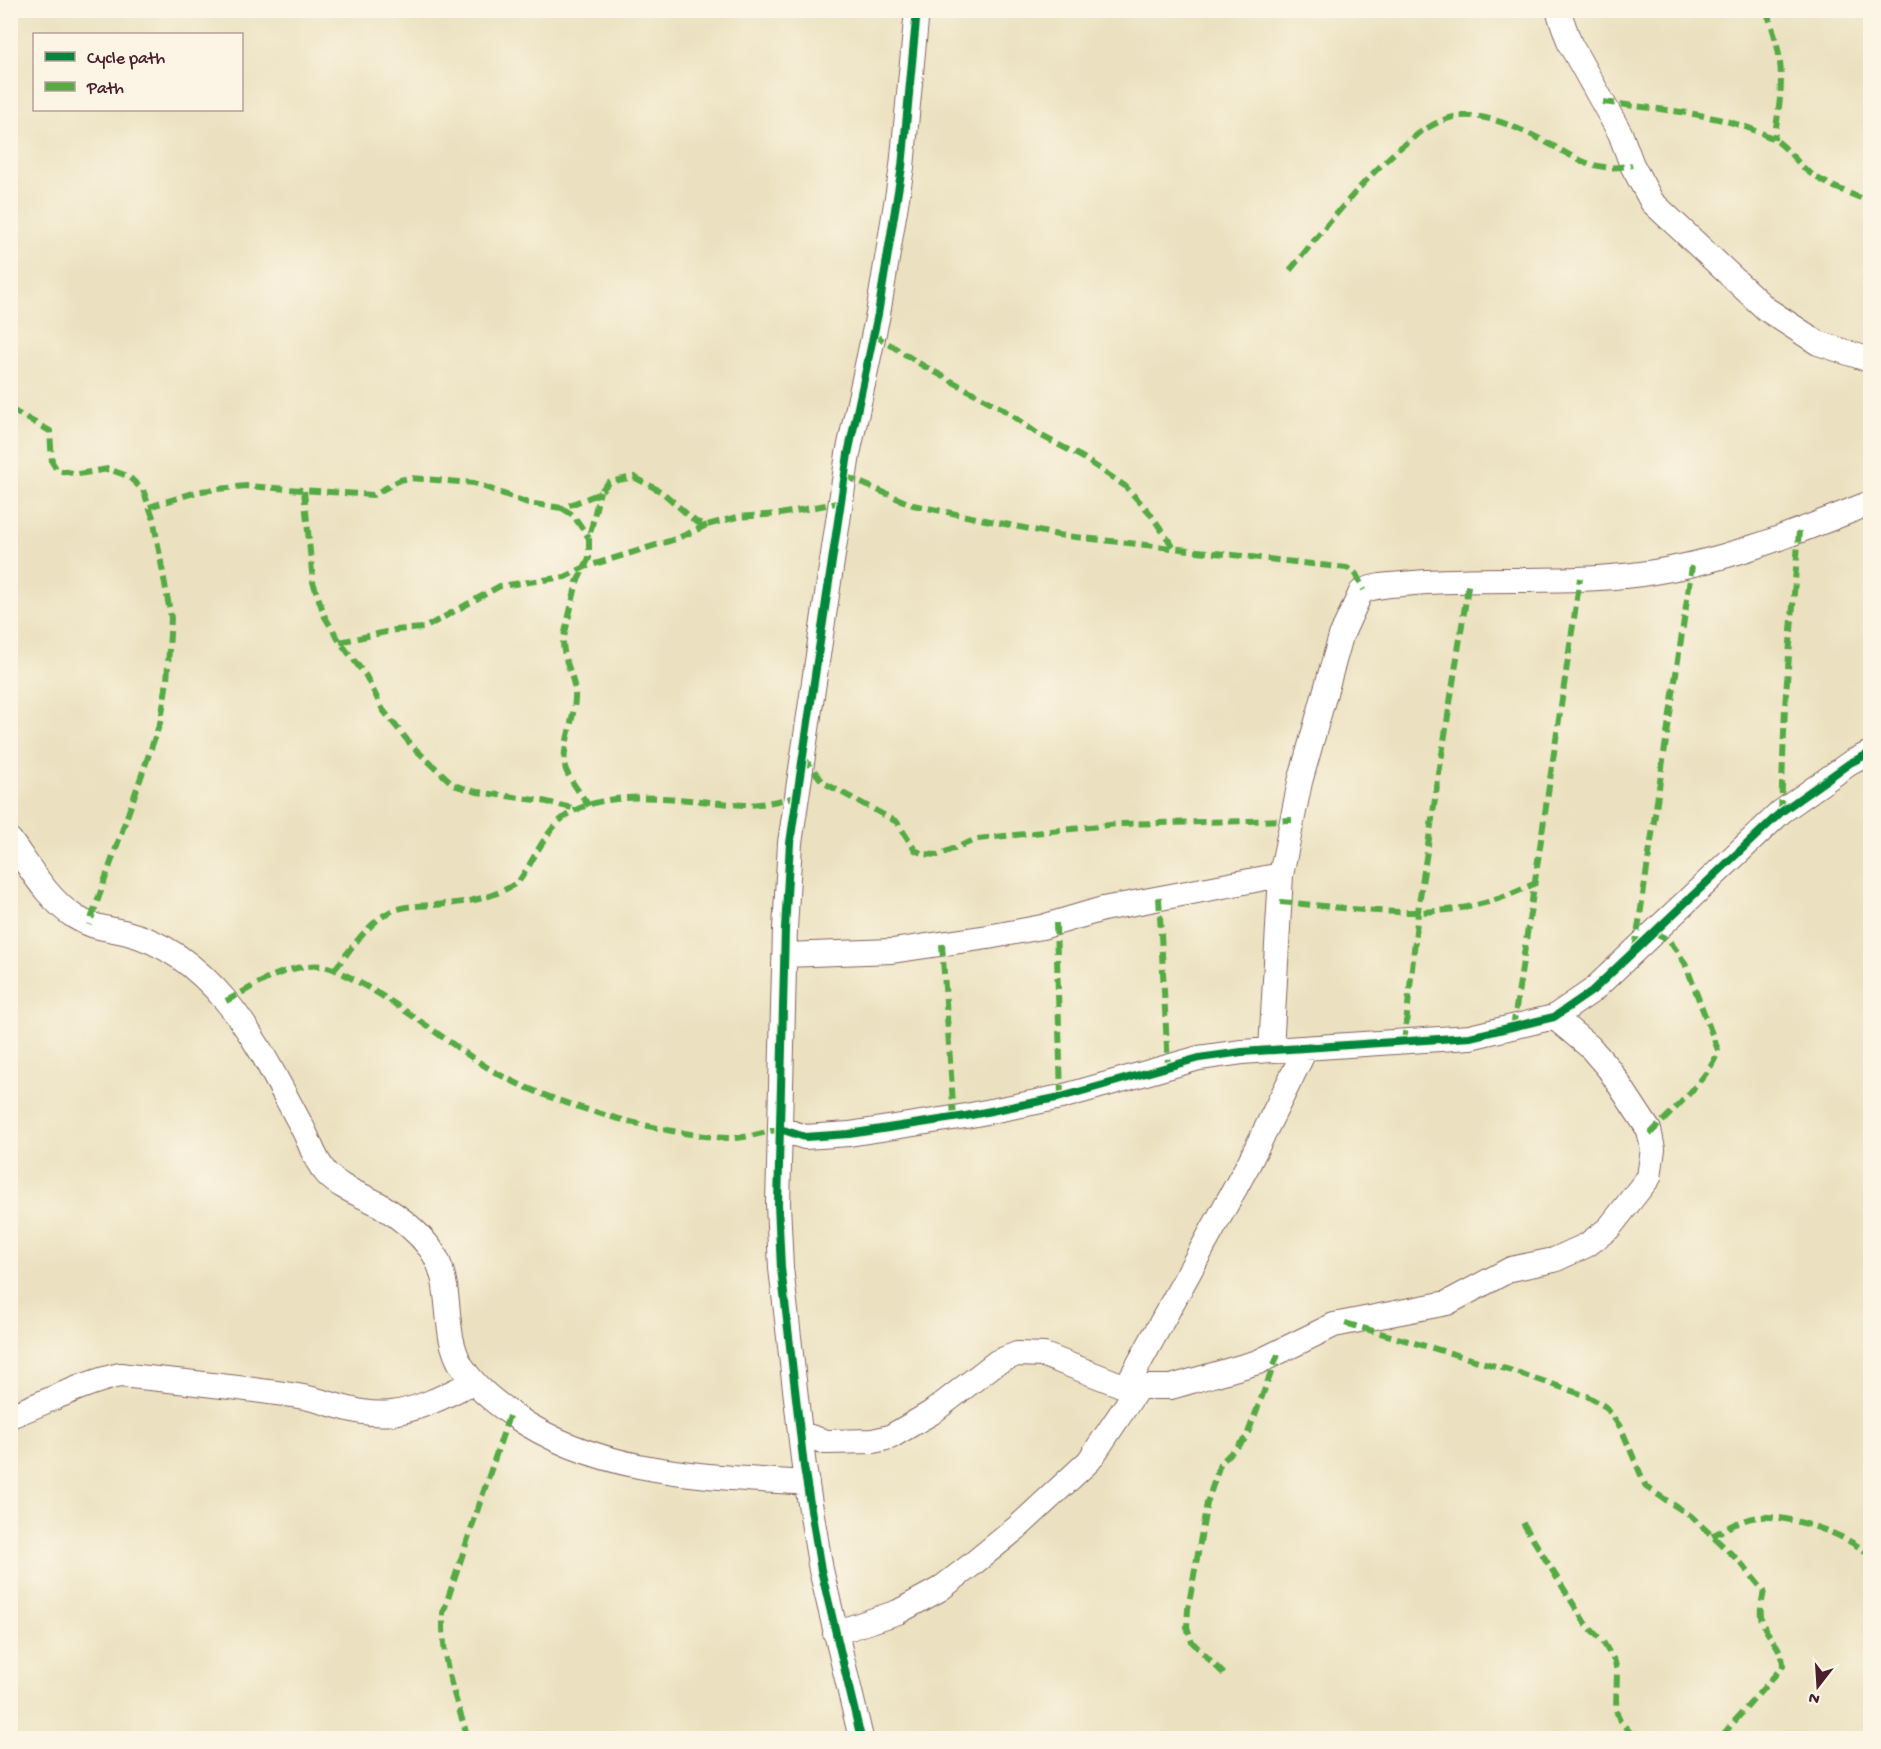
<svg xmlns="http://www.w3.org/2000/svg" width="1881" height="1749" font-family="'Gochi Hand',sans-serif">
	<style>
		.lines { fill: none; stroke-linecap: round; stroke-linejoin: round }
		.minor-casing { stroke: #82635f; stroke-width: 26 }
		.minor { stroke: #fff; stroke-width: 24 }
		.quiet { stroke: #57aa44; stroke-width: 6; stroke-dasharray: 12 6; stroke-linecap: butt }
		.cycleway-casing { stroke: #fcf5e5; stroke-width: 11 }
		.cycleway { stroke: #00873e; stroke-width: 8 }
	</style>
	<rect width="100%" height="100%" fill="#fcf5e5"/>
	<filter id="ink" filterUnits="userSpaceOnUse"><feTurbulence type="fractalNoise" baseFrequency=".0167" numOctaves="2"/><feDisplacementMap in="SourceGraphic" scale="12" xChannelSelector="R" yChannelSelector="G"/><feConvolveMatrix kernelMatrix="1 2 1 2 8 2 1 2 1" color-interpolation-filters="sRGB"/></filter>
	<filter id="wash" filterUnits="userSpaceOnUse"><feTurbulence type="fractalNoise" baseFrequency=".008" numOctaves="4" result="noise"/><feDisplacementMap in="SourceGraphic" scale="24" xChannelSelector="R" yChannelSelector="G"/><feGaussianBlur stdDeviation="1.35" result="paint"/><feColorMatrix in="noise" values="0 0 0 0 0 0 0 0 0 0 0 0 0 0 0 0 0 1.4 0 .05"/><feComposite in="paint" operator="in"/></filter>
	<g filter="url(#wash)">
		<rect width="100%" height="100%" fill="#ebe1c0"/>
	</g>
	<g filter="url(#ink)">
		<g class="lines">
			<g class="minor-casing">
				<path id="minor" d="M1558,10L1570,44L1620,133L1632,165L1652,202L1766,309L1818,343L1870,360
					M10,840C29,866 47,899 75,917C92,928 108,928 127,933C167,943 200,970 226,1001C257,1038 278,1083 301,1125C310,1141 314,1160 327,1174C341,1189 363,1195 380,1205C398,1216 417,1231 430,1248C456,1283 440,1329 461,1365C474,1386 493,1401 513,1415C599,1475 705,1476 807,1483
					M785,955L892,951L988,937L1042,927L1103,909L1281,875
					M1271,1050L1281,875L1300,782L1341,636L1361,592C1375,584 1397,585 1414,583C1490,577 1566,584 1641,574C1722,563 1795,533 1870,503
					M780,1129L805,1137L849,1134L966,1116L1061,1097L1199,1058L1242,1052L1470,1037L1554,1017L1592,991L1781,812L1850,763L1870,753
					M1126,1387L1249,1163L1306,1048
					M10,1416C44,1403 86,1382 120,1375C179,1381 239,1387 298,1396C330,1401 358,1417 392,1413C421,1409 447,1395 473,1382
					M801,1434L826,1442L873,1441L890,1437L931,1413L997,1362L1017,1354L1044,1355L1126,1387H1171L1258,1362L1334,1325L1447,1303L1511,1269L1554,1260L1587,1245L1609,1228L1649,1177L1653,1149L1649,1130L1609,1069L1590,1047L1554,1017
					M835,1633L898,1612L940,1589L970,1566L1019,1526L1089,1461L1138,1388
					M861,1738L821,1570L804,1467L781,1268L778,1204L785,929L790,843L848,454L878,314L902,167L917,10"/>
			</g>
			<use href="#minor" class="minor"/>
			<path class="quiet" d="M1766,10C1786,62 1783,86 1774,139
				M1603,102C1660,110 1719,112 1772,138C1786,146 1793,158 1805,169C1822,184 1850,193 1870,202
				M1290,270C1325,229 1404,121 1460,116C1488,114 1518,128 1542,140C1575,157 1594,174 1632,165
				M873,334L922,365L1001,408L1038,434L1082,457L1125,486L1149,512L1174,548
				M10,409L50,431L52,462L57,470L78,474L108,469L128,476L143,490L153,517L171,618L167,681L161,720L89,925
				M845,476L913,505L1058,535L1347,568L1356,574L1364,590
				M304,491L313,582L325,617L340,642L366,676L383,710L412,746L454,785L477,792L543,801L580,810
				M149,507L200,491L246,486L373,495L400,480L410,478L474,483L528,503L562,508L598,494L609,482L634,477L662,492L696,522L707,525L737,517L780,514L841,502
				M562,508L573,515L589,538
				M340,642L395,630L424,628L500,586L565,577L585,567L676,539L707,525
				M803,757L824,783L897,822L915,850L923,854L938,855L977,839L1118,824L1292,820
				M589,806C581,794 571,782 566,770C559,753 577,715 575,691C573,674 563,659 563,641L577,582L589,558V538L600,491
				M1781,812L1785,706L1799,531
				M1159,897L1168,1066
				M1280,902C1369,909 1451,928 1535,883
				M1056,923L1061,1097
				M942,944L954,1118
				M1635,949L1692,566
				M334,970C350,951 366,925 388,913C402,905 419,906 434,905C463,903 495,899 519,881C533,862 544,833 563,818C608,783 695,803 747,805C763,805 781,800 797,797
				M226,1001C255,986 289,962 323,966C335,968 349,977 360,983C404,1007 443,1039 485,1066C540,1102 665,1136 731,1138C747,1138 765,1132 780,1129
				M1513,1028L1580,578
				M1404,1043L1419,903L1469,580
				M1650,1134C1667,1116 1714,1073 1718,1050L1685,963L1669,940L1653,932
				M1345,1323L1513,1371L1587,1396L1606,1407L1621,1428L1646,1487L1691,1516L1740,1562L1764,1591C1762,1601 1759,1612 1762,1621C1767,1638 1783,1646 1783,1666L1720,1738
				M1523,1523L1585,1623L1603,1642L1615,1662L1617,1672L1616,1710L1620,1721L1635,1738
				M1712,1536C1727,1528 1743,1518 1760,1517C1790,1515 1850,1535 1870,1556
				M1224,1674L1192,1642L1187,1627L1188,1609L1207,1503L1220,1464L1246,1438L1279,1352
				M468,1738C453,1689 442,1666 443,1613L510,1413"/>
			<g class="cycleway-casing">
				<path id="cycleway" d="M780,1129L805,1137L849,1134L966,1116L1061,1097L1199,1058L1242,1052L1470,1037L1554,1017L1592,991L1781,812L1850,763L1870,753
					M861,1738L821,1570L804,1467L781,1268L778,1204L785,929L790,843L848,454L878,314L902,167L917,10"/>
			</g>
			<use href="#cycleway" class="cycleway"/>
		</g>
	</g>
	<rect width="1881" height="1749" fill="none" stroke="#fcf5e5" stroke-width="36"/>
	<rect x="33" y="33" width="210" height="78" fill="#fcf5e5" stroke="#b59f9b" stroke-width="1.5"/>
	<rect x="45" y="52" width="30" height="9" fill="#00873e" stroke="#b59f9b" stroke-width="1.5"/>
	<text x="87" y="63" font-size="18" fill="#4a1f2b">Cycle path</text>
	<rect x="45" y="82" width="30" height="9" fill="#57aa44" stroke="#b59f9b" stroke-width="1.5"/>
	<text x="87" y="93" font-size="18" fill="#4a1f2b">Path</text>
	<g transform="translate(1818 1686) rotate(197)" stroke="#fcf5e5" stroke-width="4.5" paint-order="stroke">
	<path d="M0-4.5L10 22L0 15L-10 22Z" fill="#4a1f2b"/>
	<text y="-9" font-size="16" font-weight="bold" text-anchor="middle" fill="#4a1f2b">N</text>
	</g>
</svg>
